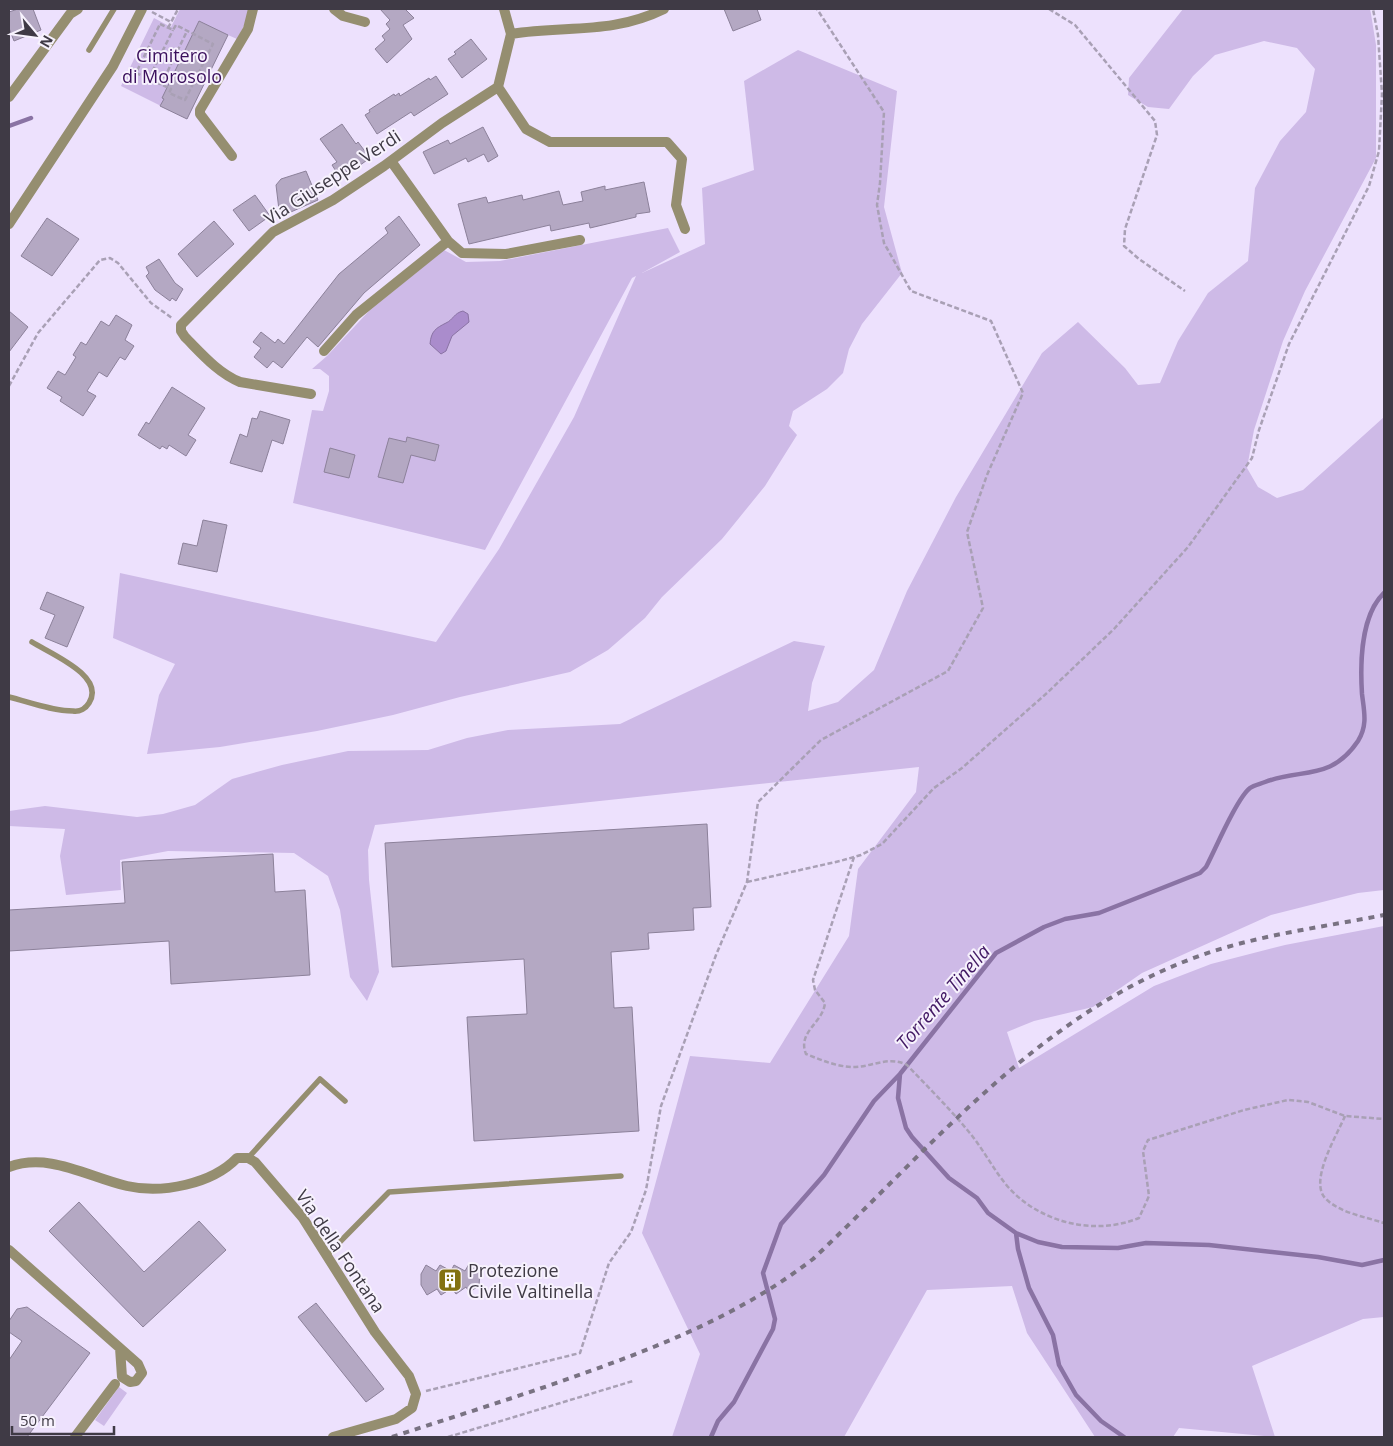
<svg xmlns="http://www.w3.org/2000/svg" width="1393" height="1446" font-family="'Open Sans',sans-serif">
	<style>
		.green { fill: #cebae7 }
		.water { fill: #aa8ccc; stroke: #8a73a4 }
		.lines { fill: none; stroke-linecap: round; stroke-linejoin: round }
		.stream { stroke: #8a73a4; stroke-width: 4.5 }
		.building { fill: #b4a8c3; stroke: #8c819a }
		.path { stroke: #a9a0b5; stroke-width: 2.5; stroke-dasharray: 5 2.5; stroke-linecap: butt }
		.service { stroke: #958e70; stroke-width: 5.5 }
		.minor { stroke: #958e70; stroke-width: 10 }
		.tertiary { stroke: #958e70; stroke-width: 10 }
		.rail { stroke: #797282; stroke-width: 4; stroke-dasharray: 6 6; stroke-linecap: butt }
		.labels { text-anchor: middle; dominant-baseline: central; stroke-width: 4; stroke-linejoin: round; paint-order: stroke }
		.park-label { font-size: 18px; fill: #3a0f5c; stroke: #f7f2fd }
		.street-label { font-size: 18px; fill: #3f3a45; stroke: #f7f2fd }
		.poi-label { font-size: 18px; fill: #3f3a45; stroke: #f7f2fd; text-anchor: start }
		.water-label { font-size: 19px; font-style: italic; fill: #421964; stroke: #f7f2fd }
	</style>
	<rect width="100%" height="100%" fill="#ede1fd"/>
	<path class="green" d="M180,9H249L245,24L237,39L228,35L187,119L121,86L154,18L171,27Z
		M1183,9H1370L1371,14L1376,45V158L1305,291L1283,341L1254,430L1247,468L1258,487L1277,498L1303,490L1384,417V890L1358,893L1271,915L1142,973L1093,1007L1034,1021L1007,1032L1019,1068L1154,986L1211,964L1285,945L1384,926V1317L1363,1319L1252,1366L1275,1437L1179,1428L1173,1437H1095L1027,1333L1012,1286L927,1290L844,1437H672L700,1354L642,1233L690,1056L770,1063L849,936L858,869L916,792L919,767L375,825L368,850L369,880L379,972L367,1001L350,977L340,910L328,876L294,853L168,851L120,860L121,890L66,895L60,856L65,829L9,826V811L45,806L137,817L163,814L195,805L232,779L282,765L348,751L428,750L467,738L508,730L620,724L794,641L825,646L812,683L808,711L838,702L874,670L907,591L956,497L1042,353L1078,322L1125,368L1138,385L1160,383L1178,341L1208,293L1248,261L1255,188L1280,141L1306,112L1315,69L1297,48L1264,41L1215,55L1193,76L1169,109L1148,107L1128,95L1129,78Z
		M798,50L897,91L884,207L902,273L862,324L849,349L843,373L827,389L793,411L789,426L797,435L765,486L722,539L662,597L645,618L608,650L570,672L460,697L393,715L317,731L220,747L147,754L159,695L175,664L113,638L120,573L436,642L499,549L574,417L636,276L632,278L485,550L293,503L312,410L323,411L329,391V376L320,369H312L327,356L369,311L444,250L466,262L500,261L668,228L680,252L642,273L705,244L702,188L754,170L744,81Z
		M119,1387L127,1393L104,1426L95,1420Z"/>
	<path class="water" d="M463,311L468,314L469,322L452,336L446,351L441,354L430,344C431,331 436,328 446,323C453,320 454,313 463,311Z"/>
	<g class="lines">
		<path class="stream" d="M9,126L31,118
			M900,1074L898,1098L906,1128L912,1137L949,1178L977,1198L988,1213L1016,1233L1038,1242L1062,1247L1118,1248L1146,1243L1209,1245L1318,1257L1362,1265L1384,1260
			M1016,1233L1018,1249L1029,1288L1053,1335L1059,1365L1076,1395L1101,1421L1124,1437
			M711,1437L718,1421L734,1402L773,1329L775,1319L763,1273L781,1224L824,1175L874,1101L900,1074L996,953L1044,927L1065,919L1099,913L1200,873L1206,867C1215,850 1237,798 1250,788C1254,785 1260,784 1265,782C1302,768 1331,781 1358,741C1368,725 1364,711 1362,694C1360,663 1361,615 1384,593"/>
	</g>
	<path class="building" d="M18,9H33L41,30L14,41L9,28V12Z
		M380,9H405L414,18L403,25L412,39L387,63L375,49L385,40L382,36L390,29L386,24L390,20Z
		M724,9H757L761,20L733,31Z
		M199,21L228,35L187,119L160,106L164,99L162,98Z
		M471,39L487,59L462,78L448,59L456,54L454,52Z
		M436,76L448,94L414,116L411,112L377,134L365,115L370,112L369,110L394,94L395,96L399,93L400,96L429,78L430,80Z
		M342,124L356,144L358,142L370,158L349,173L347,171L339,176L332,165L337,162L320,139Z
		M483,127L498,156L488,162L484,154L468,162L466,158L434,174L423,152L448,140L450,144Z
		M306,171L318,200L284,215L282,208L279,210L276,185L281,179Z
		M644,182L650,212L636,214V217L590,228L589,223L551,231L550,225L469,244L458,204L486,197L488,203L522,195L523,200L559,191L563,205L583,201L581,192L605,186V190Z
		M255,195L270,216L249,231L233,210Z
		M399,216L420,245L364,293L318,347L307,337L282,368L273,361L267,368L254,357L261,348L253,342L261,332L275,343L278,339L284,344L339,274L388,233L385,228Z
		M47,218L79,239L52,276L21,256Z
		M214,221L234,244L197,277L178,254Z
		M159,259L175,283L183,289L176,301L172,298L170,301L155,290L146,276L149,273L146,267Z
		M9,311L28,327L9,352Z
		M116,315L132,325L125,340L134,346L125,360L120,357L107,377L99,372L87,391L96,396L83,416L60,401L62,397L47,388L58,371L65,375L76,357L73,355L81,342L86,345L101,321L109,326Z
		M172,387L205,408L188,435L196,440L186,456L169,445L167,449L162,446L160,449L138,435L146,422L149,424Z
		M260,411L290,420L283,444L272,440L262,472L230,463L240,434L247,437L252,418L257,419Z
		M407,437L439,445L435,461L411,455L403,483L378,477L389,438L406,442Z
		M330,448L355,455L349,478L324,472Z
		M203,520L227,525L217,572L178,564L183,543L197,546Z
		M47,592L84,607L67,647L45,638L55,615L40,609Z
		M707,824L711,907L693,908L694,930L648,933L649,949L611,952L614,1008L632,1007L639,1131L474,1141L467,1017L527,1014L524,959L392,967L385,843Z
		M273,854L275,892L305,890L310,975L171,984L169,941L9,951V910L125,903L122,862Z
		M79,1202L144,1272L199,1221L226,1250L143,1327L49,1231Z
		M469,1264L480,1270L479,1286L469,1292L466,1287L456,1294L452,1288L441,1295L437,1289L427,1295L421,1285V1274L426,1265L436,1271L440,1265L451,1271L454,1265L465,1271Z
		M316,1303L384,1389L366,1402L298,1317Z
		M27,1307L90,1353L27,1437H9V1360L22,1341L9,1332V1321L17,1309Z"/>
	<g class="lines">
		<path class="path" d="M1049,9L1075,25L1155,121L1157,135L1125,229L1124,246L1139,259L1185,291
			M152,12L171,22
			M160,24L173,30L176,25L213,44L185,100L169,93L171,89L136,73Z
			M168,28L178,9
			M149,78L173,30
			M161,85L187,31
			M9,386L38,333L100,260L110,258L118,263L151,303L172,318
			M854,857L813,980L815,990L825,1003C823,1023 797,1032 806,1054C821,1060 835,1066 851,1067C871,1068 888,1055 907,1065C928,1087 950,1109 969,1132C984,1150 994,1171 1009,1188C1041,1223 1095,1236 1139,1218L1149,1196L1143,1151L1148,1140L1244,1110L1288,1100L1308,1102L1345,1116L1384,1119
			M747,882L840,861L861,855L882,844L934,788L962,768L1047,693L1114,629L1188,547L1252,458L1259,430L1289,344L1369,186L1379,151L1382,94L1378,35L1373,9
			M1345,1116C1337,1135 1308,1182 1326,1199C1340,1213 1366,1217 1384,1223
			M426,1391L580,1353L609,1263L631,1232L646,1190L661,1106L716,955L747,882L758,802L821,740L948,671L983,608L967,532L987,475L1023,393L991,321L911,291L884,243L877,205L880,183L884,112L817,9
			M448,1437L633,1381"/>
		<path class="service" d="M89,50L114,9
			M9,697C29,702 52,711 73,711C80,712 86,708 89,703C106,676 51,654 32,642
			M248,1158L320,1079L345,1101
			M328,1254L389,1192L621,1176"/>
		<path class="minor" d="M334,9L343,16L365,22
			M511,34C567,25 611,35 664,9
			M498,87L526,129L550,142H667L682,159L676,205L685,229
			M9,97L70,14L78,9
			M232,156L200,114V110L248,29L253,9
			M391,161L448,241L462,253L506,254L580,240
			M324,351L356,315L448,241
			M311,394L240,382C218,373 202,354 185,337L181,331V325L273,232L333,200L384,166L442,123L498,87L511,34L504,9
			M9,1167C49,1152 88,1177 127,1186C162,1194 212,1184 237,1158H248L255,1162L303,1218L375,1332L409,1376L416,1394L412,1408L396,1419L333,1437
			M9,1250L138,1364L142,1373L136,1381L130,1382L122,1377L120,1348
			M75,1437L115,1384"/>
		<path class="tertiary" d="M9,224L113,66L142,9"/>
		<path class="rail" d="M392,1437C459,1415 527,1394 593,1370C671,1342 747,1310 813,1259C932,1147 1040,1013 1199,956C1258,935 1323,927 1384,915"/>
	</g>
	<defs>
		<g id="building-square" transform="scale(1.25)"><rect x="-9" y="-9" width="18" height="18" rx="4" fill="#837111" stroke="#f7f2fd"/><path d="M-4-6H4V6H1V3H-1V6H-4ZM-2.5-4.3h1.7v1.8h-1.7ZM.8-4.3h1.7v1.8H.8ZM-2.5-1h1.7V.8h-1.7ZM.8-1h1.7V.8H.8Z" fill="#fff"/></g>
	</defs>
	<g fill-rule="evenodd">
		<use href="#building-square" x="450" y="1280"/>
	</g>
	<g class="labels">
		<g class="park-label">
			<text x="172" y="55">Cimitero<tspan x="172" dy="21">di Morosolo</tspan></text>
		</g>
		<g class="street-label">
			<text transform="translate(332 177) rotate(-33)">Via Giuseppe Verdi</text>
			<text transform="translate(341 1251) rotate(56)">Via della Fontana</text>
		</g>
		<g class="poi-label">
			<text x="468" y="1270">Protezione<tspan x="468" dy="21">Civile Valtinella</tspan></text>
		</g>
		<g class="water-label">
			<text transform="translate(943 997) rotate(-49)">Torrente Tinella</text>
		</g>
	</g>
	<rect width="1393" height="1446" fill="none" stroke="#3f3a45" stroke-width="20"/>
	<g transform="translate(35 35) rotate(119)" stroke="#f7f2fd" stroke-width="4" paint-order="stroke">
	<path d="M0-4L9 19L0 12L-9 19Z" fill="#3f3a45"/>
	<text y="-8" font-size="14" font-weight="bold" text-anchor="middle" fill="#3f3a45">N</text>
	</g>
	<path d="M12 1426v8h102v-8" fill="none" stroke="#3f3a45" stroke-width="2.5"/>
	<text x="20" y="1426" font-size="15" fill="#3f3a45" stroke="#f7f2fd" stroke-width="4" paint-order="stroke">50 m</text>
</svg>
